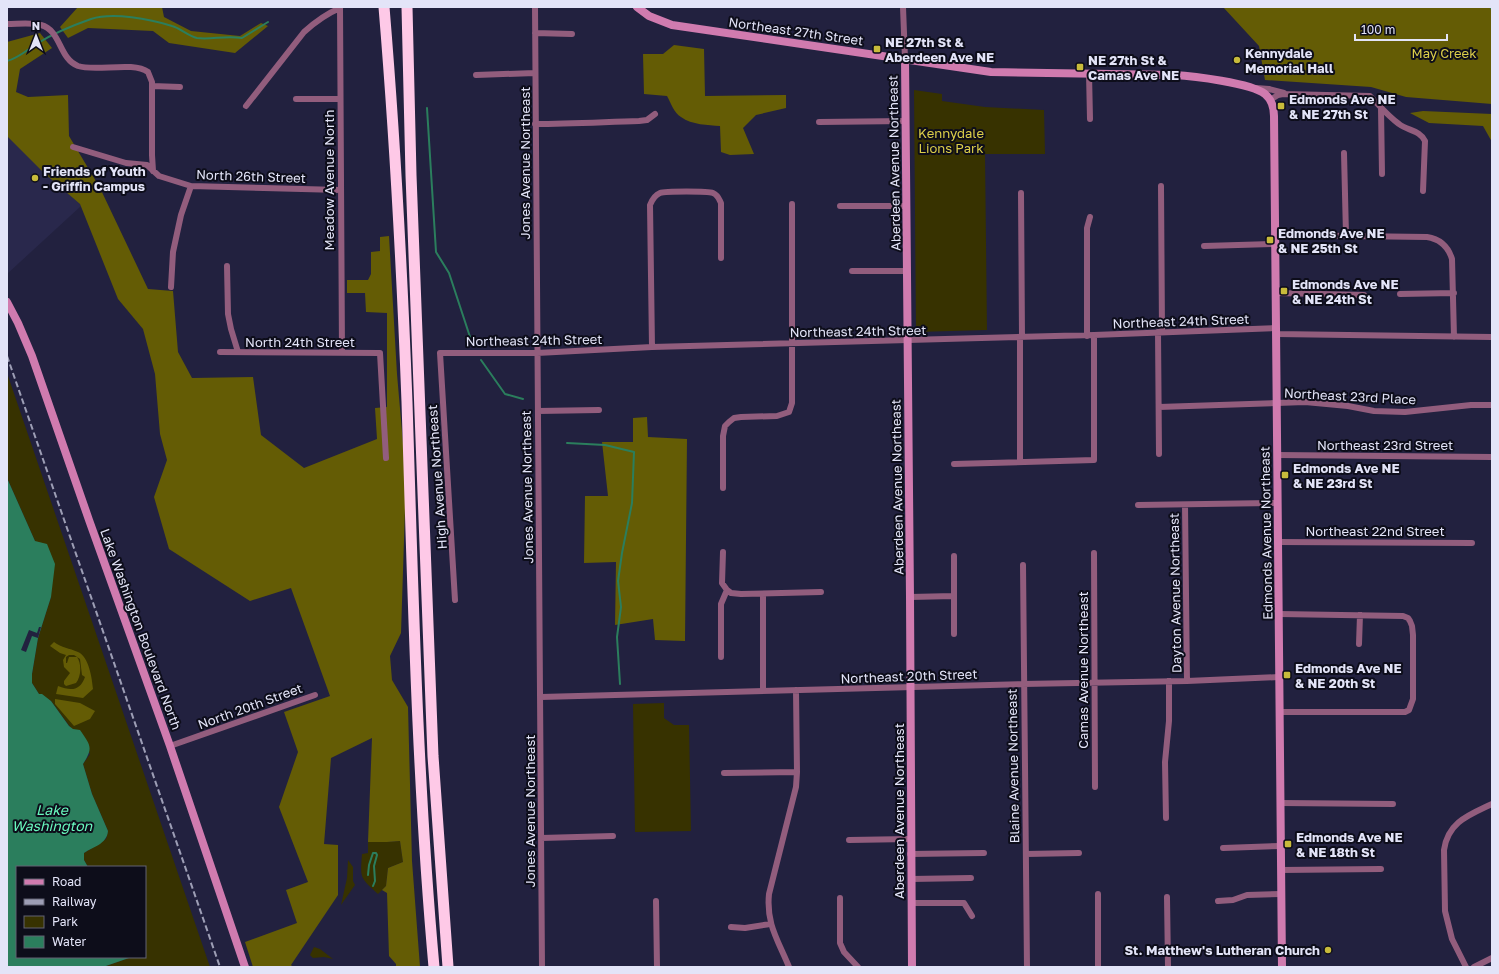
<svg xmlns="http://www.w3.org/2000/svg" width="1499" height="974" font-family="'Golos Text',sans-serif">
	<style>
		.built { fill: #29284c }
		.green { fill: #373200 }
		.forest { fill: #645c05 }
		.water { fill: #2b7e5d }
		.pier { fill: #22213f }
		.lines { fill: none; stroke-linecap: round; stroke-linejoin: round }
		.stream { stroke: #2b7e5d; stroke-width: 2 }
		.street { stroke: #925d7d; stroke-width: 6 }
		.secondary { stroke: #d07baf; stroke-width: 8 }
		.highway { stroke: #fec9e7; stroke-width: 11 }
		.rail { stroke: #9d9eb5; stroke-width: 2; stroke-dasharray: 6 3; stroke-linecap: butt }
		.poi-dot { fill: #c8bb3b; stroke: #0d0d1a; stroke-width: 1.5 }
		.labels { text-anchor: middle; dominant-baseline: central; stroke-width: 4; stroke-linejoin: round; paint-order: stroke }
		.street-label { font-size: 13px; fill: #e3e4f8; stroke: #0d0d1a }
		.poi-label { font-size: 13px; font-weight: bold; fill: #e3e4f8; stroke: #0d0d1a; text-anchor: start }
		.park-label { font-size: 13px; fill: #dcce49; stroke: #0d0d1a }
		.water-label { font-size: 14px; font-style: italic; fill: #69f9be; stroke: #0d0d1a }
	</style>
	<rect width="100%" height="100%" fill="#22213f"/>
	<path class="built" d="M7,110L48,153L81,206L7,274Z"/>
	<path class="green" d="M914,90L942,94V101L985,107L1044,110L1045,154H985L987,330L916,332Z
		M7,373L210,967H103L129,958V957H145V867H88L84,860V853L106,839L108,831L92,794L83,764L90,754L51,701L39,694L32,683V674L38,638L51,597L35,541L7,478Z
		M664,703V718L674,725H689L691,831L635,832L633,704Z
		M400,841L403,862L388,868L386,886L378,894C360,877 360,879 362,854L368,853V842H387Z
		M348,860L353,867V881L355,885L341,905L347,878Z
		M314,947L320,949L333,959L324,957L313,958L310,955Z"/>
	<path class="forest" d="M78,7H162L164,17L191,31L240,36L261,23L268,26L235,53L169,43L153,31L88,28L68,38L60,27Z
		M1223,7H1492V104L1406,97L1371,87L1265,80L1259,46Z
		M40,33L52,48L20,69L16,92L28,97L68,95L69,136L100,188L148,289L173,291L178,352L192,378L253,377L261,435L304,468L377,439L375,408L387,407V313L366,312L365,293H347V280H368L371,274V252L380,251V237L389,236L397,374L406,478L401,633L390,656L392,680L408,707L412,861L420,967H396V964L389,956L387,893L382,890L386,886L388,868L403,862L400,841L387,842H368L372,738L331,758L324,844L338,845V895L291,965L293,967H253L245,942L297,923L286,890L308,882L279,807L298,752L284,712L330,696L291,588L250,601L169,549L154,497L167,460L160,434L155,374L143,329L118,299L80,204L44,173L7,136V42Z
		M674,45L704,49L705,96L786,95V108L756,115L743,128L754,154L730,155L721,152L720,126C708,125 692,125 681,117C674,113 671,103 667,96L644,94L643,54H663Z
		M1423,111L1492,114V142L1483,126L1429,123L1410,113Z
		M647,417L648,437L687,439L685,641L655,640L653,619L615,625L616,562L584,563L585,496H608L602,442H633V418Z
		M54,642C62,648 69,648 78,652C89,657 92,678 93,689L83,698L56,694L58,686C71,691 80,691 85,677L82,675L80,659L74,655H69L66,657V663H67L69,657H77C82,664 81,677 76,683L66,686L64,684V681L70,673L64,667L63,660L66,655L60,653L50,646Z
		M55,699L80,703L95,711L90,719L74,726L55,704Z"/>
	<path class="water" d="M7,478L35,541L47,544L55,564L51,597L38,638L32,674V683L39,694H42L51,701L69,726L73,729L80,730C90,745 94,747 83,764L92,794L108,831C107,844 93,847 84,853V860L88,867H17V957L129,958L103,967H7Z"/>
	<path class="pier" d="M39,627H41L38,638L32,636L26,652L21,650L29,630L37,633Z"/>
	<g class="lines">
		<path class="stream" d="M1490,7L1492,9
			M7,61C19,58 28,49 38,43C54,33 74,25 91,19C113,12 150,19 172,26C180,28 188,36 197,38C212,40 225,35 242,38L268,22
			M427,108L436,252L449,273L473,346
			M481,360L505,394L523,399
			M567,443L605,445L634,452L632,503L622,553L618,581L621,607L617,637L620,684
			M368,875L369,865L373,853H376L377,855L374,866L375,881L373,886"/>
		<path class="street" d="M340,7L342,353
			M535,7L542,967
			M903,7L905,59
			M7,24C18,24 31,22 41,25C61,30 59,59 78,66C96,72 133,61 148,72L152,82V155L153,171
			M535,33L572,34
			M1089,73L1090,119
			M476,75L535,73
			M152,86L180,87
			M1256,88L1269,89L1284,93
			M296,99H340
			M1270,100L1278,95L1283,94L1370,96C1379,105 1388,116 1399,124C1408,131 1420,130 1425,141L1423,191
			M246,106L304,32C315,22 326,14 340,8
			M1381,108L1382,174
			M819,122L906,121
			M535,124C570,124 604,122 639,121L647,120L655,114
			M73,147L126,163L147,165L159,176L191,186L340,190
			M1344,153L1346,235
			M1161,186L1162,332
			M1021,193L1022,337
			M840,206H906
			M1275,235L1427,237C1440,239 1448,246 1452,259L1454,337
			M1204,246L1276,244
			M227,266L228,314L231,329L238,352
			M852,271H907
			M171,287L173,252L181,215L191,186
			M1276,293L1364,295
			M1400,294L1454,293
			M1158,332L1159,454
			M1276,334L1492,337
			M1087,336V228L1090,217
			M1020,337V462
			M652,347L650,205C652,200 655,195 660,193C665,191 708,191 713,193C718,195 719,199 721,203V258
			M220,352L380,353L386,458
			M1159,407L1305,402L1348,406L1374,411L1405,412L1471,405H1492
			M538,411L599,410
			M1277,455L1492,457
			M954,464L1094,460V335
			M723,488V436L725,426L729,422L734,418L741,417L777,416L789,412L792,403V204
			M1138,505L1278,503
			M1185,505L1187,681
			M1278,542L1472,543
			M1094,553L1095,787
			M954,556V634
			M1023,565L1027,967
			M727,590L731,593L741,594L821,592
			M763,594V691
			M910,597L954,596
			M455,600L440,353H537L652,347L1094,335L1276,328
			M1279,614L1403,616L1408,618L1410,621L1412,626L1413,635V699L1409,710L1405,712H1280
			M1359,644L1360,615
			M721,657V604L727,590L722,583L723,552
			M541,697L1023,684L1187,681L1279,677
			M170,746L315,695
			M724,773L797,772
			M1280,803L1393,804
			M1166,818L1165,762L1169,721V681
			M541,838L613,836
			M849,840L910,839
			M1223,848L1280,846
			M910,854L984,853
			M1026,854L1079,853
			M1281,870L1381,869
			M911,879L971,878
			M1098,894V967
			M1167,897L1168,967
			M840,898V943L844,952L858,967
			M656,901L657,967
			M1218,901L1233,900L1247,895L1281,894
			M911,903H964L972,916
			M731,927L745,928L770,924
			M789,967C778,940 766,924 769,894L796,787L797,772L796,690
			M1466,967L1452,939L1445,911L1444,850C1448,822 1469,815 1492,804
			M1474,967L1492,958"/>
		<path class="secondary" d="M637,7L649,16L672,25L991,72L1174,75C1193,76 1251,83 1265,94C1272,100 1274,108 1274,116L1282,967
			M905,59L910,597L912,967
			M7,302L18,323L32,356L89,520L170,746L245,967"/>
		<path class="highway" d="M384,7C395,139 402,270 407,402C413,591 417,779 434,967
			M407,7L411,175L433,756L448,967"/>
		<path class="rail" d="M7,356L220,967"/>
	</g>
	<g class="poi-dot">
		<rect x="873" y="45" width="8" height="8" rx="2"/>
		<circle cx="1237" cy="60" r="4"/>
		<rect x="1076" y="63" width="8" height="8" rx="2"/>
		<rect x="1277" y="102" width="8" height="8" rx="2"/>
		<circle cx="35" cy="178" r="4"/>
		<rect x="1266" y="236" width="8" height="8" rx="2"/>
		<rect x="1280" y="287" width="8" height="8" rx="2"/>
		<rect x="1281" y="471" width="8" height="8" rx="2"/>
		<rect x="1283" y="671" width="8" height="8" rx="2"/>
		<rect x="1284" y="840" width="8" height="8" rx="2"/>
		<circle cx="1328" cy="950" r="4"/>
	</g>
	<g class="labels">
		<g class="street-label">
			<text transform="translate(796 31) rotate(8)">Northeast 27th Street</text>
			<text transform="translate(525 163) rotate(-90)">Jones Avenue Northeast</text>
			<text transform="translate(894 163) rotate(-91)">Aberdeen Avenue Northeast</text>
			<text transform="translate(251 176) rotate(2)">North 26th Street</text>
			<text transform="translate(329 180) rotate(-90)">Meadow Avenue North</text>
			<text transform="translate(1181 321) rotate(-2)">Northeast 24th Street</text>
			<text transform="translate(858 331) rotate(-1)">Northeast 24th Street</text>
			<text transform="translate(534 340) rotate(-1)">Northeast 24th Street</text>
			<text x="300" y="342">North 24th Street</text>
			<text transform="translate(1350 396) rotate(3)">Northeast 23rd Place</text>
			<text x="1385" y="445">Northeast 23rd Street</text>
			<text transform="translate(437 477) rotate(-94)">High Avenue Northeast</text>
			<text transform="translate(527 487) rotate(-91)">Jones Avenue Northeast</text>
			<text transform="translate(897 487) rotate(-91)">Aberdeen Avenue Northeast</text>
			<text x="1375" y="531">Northeast 22nd Street</text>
			<text transform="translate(1266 533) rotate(-91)">Edmonds Avenue Northeast</text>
			<text transform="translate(1175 593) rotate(-91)">Dayton Avenue Northeast</text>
			<text transform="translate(141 629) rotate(70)">Lake Washington Boulevard North</text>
			<text transform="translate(1083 670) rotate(-90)">Camas Avenue Northeast</text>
			<text transform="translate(909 676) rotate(-2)">Northeast 20th Street</text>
			<text transform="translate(250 706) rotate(-20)">North 20th Street</text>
			<text transform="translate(1013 766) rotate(-91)">Blaine Avenue Northeast</text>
			<text transform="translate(530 811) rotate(-90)">Jones Avenue Northeast</text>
			<text transform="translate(899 811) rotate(-90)">Aberdeen Avenue Northeast</text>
		</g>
		<g class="poi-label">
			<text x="885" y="42">NE 27th St &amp;<tspan x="885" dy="15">Aberdeen Ave NE</tspan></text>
			<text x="1245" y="53">Kennydale<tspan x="1245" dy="15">Memorial Hall</tspan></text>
			<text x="1088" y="60">NE 27th St &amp;<tspan x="1088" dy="15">Camas Ave NE</tspan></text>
			<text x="1289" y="99">Edmonds Ave NE<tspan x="1289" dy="15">&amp; NE 27th St</tspan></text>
			<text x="43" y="171">Friends of Youth<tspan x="43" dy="15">- Griffin Campus</tspan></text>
			<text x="1278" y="233">Edmonds Ave NE<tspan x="1278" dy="15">&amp; NE 25th St</tspan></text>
			<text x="1292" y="284">Edmonds Ave NE<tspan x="1292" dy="15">&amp; NE 24th St</tspan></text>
			<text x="1293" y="468">Edmonds Ave NE<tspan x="1293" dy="15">&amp; NE 23rd St</tspan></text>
			<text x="1295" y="668">Edmonds Ave NE<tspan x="1295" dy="15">&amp; NE 20th St</tspan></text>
			<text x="1296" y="837">Edmonds Ave NE<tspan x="1296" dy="15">&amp; NE 18th St</tspan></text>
			<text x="1320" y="950" text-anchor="end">St. Matthew's Lutheran Church</text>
		</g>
		<g class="park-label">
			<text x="1444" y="53">May Creek</text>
			<text x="951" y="133">Kennydale<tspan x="951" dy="15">Lions Park</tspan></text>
		</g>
		<g class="water-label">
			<text x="52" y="809">Lake<tspan x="52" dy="16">Washington</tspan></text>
		</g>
	</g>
	<rect width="1499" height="974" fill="none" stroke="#e3e4f8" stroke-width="16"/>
	<rect x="16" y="866" width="130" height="92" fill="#0d0d1a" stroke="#636373"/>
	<rect x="24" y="879" width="20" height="6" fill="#d07baf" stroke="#636373"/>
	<text x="52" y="886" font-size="12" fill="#e3e4f8">Road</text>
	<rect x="24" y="899" width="20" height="6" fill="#9d9eb5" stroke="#636373"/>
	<text x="52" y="906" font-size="12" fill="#e3e4f8">Railway</text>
	<rect x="24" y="916" width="20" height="12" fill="#373200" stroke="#636373"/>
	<text x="52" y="926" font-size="12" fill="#e3e4f8">Park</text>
	<rect x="24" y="936" width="20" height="12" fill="#2b7e5d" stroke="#636373"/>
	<text x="52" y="946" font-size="12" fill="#e3e4f8">Water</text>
	<g transform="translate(36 36)" stroke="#0d0d1a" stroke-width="3" paint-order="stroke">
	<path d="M0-3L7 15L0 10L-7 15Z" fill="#e3e4f8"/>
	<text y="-6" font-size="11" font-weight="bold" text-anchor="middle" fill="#e3e4f8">N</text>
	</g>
	<path d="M1355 34v6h92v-6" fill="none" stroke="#e3e4f8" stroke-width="2"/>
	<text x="1361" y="34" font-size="12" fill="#e3e4f8" stroke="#0d0d1a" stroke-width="3" paint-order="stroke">100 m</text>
</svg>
